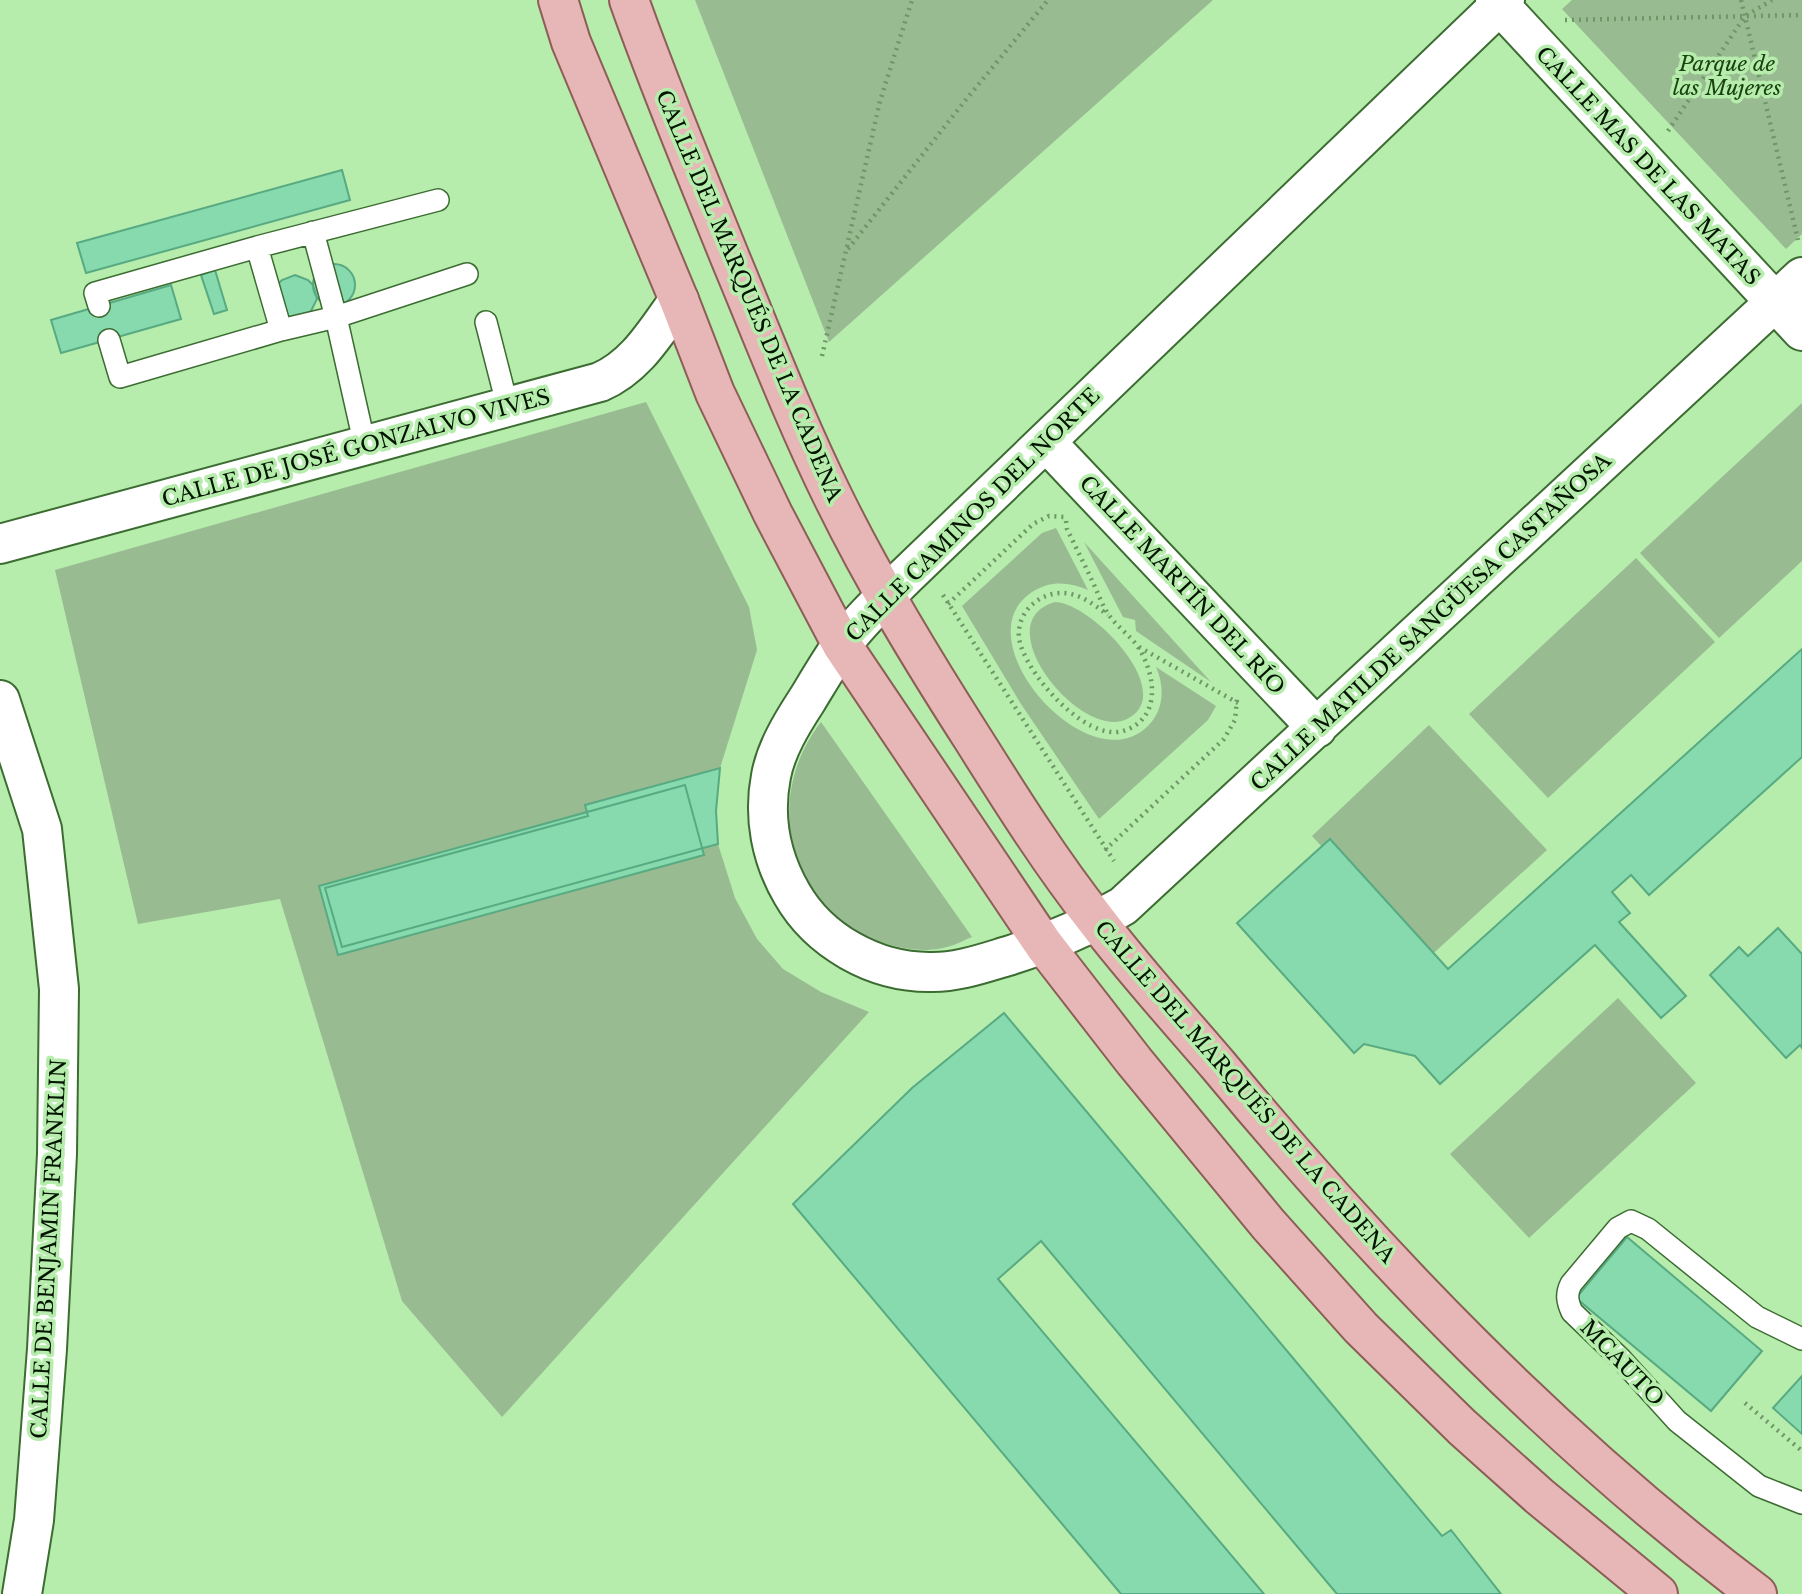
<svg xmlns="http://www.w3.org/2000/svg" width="1802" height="1594" font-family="'Libre Baskerville',serif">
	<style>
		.green { fill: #99bb92 }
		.building { fill: #87d9ae; stroke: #57aa81; stroke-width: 2 }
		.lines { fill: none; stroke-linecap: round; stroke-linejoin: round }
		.service-casing { stroke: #3c6c32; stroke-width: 24 }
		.minor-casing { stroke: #3c6c32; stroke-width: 42 }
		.primary-casing { stroke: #8d5e57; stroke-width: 42 }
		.path { stroke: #6e9667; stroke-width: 4.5; stroke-dasharray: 2 5; stroke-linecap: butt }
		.service { stroke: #fff; stroke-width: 21 }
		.minor { stroke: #fff; stroke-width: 38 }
		.primary { stroke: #e7b6b6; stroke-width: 38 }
		.labels { text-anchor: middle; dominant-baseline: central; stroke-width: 7; stroke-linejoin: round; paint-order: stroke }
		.park-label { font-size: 21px; font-style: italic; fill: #194310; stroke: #b6ecac }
		.street-label { font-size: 21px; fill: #031501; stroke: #b6ecac }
	</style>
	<rect width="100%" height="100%" fill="#b6ecac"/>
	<path class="green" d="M695,0H1213L829,342Z
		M1572,0H1802V234L1786,249L1562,9Z
		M646,402L749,607L757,650L720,768L716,811L718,844L735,898L757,939L783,969L821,992L869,1012L502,1417L402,1301L280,899L138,924L55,570Z
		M1802,403V561L1719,638L1640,553Z
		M1056,528L1088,590C1069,582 1051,580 1032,592C960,639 1089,785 1148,726C1164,710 1165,687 1156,667L1216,706L1208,720L1099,819L1021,704L962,606L1042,533Z
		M1084,542L1211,682L1136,631L1135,620L1123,617Z
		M1636,558L1715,642L1548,798L1469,714Z
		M1055,602C1092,603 1179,693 1127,719C1081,742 984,622 1055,602Z
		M821,722L972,937C964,940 956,945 947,947C927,953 903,949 884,943C788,913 761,799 821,722Z
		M1429,725L1547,850L1426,960L1312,836Z
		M1618,998L1696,1083L1529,1238L1450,1154Z"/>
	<path class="building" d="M342,170L350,200L86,273L77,243Z
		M313 285a21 21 0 1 1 42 0a21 21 0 1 1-42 0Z
		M215,270L227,310L214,314L201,275Z
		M295,275L308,280L313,285L317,299L311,311L306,315L293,318L286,316L277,285L282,280Z
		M171,285L181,319L61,353L51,320Z
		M1802,649V757L1649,895L1631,875L1612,892L1630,913L1619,922L1686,996L1661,1018L1595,945L1440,1084L1415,1056L1364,1044L1354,1053L1237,923L1330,839L1448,969Z
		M720,768L716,811L718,844L342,947L325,888L588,816L585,805Z
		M685,785L704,855L338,955L319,886Z
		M1778,928L1802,954V1048L1800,1045L1786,1058L1710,975L1739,947L1748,956Z
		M1004,1013L1442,1536L1451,1530L1501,1594H1337L1041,1241L998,1279L1264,1594H1121L793,1204L912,1088Z
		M1627,1237L1762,1351L1711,1411L1576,1298Z
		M1802,1376V1434L1773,1408Z"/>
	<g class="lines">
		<g class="service-casing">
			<path id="service" d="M313,232L336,317L365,446
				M257,247L281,330
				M99,306L95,293L257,247L438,200
				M486,322L508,408
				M109,340L120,377L281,330L336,317L467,274
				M1802,1339L1757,1317L1648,1229L1631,1221L1618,1228L1571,1284C1566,1294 1567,1301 1572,1312L1621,1359L1677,1421L1759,1486L1802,1503"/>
		</g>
		<g class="minor-casing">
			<path id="minor" d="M1495,0L1802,331
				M1505,0L906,576C884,598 860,620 841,646C829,663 818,682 807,700C792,723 776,749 771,776C763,817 771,858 792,894C819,941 874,972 929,972C957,973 984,963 1011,955C1051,942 1087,927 1123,906L1802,277
				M1046,442L1317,728
				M0,544L600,382C637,366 656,331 679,300
				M0,700L42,829L59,989L57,1154L47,1349L34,1520L22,1594"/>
		</g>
		<g class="primary-casing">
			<path id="primary" d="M558,0L571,42L679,300L715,393L773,514L842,645L1044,945L1134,1061L1268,1224L1361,1328L1462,1427L1539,1496L1658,1594
				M629,0C660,88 696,173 731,260C764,339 795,420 833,497C874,581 923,661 973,739C1012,801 1051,863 1096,920C1134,970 1177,1017 1218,1065C1379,1259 1555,1442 1757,1594"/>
		</g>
		<path class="path" d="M1741,0L1798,240
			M1565,20L1802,15
			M1668,131L1745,16L1772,0
			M848,249L964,102L1048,0
			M822,356L880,101L912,0
			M1066,521L1067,529C1076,548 1086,567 1095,587C1099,596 1103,607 1109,615C1117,627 1130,635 1138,647C1156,675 1162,719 1123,731C1085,742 1024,672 1019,638C1016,609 1045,588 1071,594C1085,597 1097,607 1108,615
			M943,595L1114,861
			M948,604L1033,524L1049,516L1064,517
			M1139,647L1238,703
			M1105,850L1224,739L1235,720L1237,699
			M1745,1403L1802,1451"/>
		<use href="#service" class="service"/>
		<use href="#minor" class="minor"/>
		<use href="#primary" class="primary"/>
	</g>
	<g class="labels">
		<g class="park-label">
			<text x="1727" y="64">Parque de<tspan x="1727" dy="24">las Mujeres</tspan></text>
		</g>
		<g class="street-label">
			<text transform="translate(1648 166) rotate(47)">CALLE MAS DE LAS MATAS</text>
			<text transform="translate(749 296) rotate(67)">CALLE DEL MARQUÉS DE LA CADENA</text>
			<text transform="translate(356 448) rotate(-15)">CALLE DE JOSÉ GONZALVO VIVES</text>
			<text transform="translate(973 515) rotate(-45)">CALLE CAMINOS DEL NORTE</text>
			<text transform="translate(1182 585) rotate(47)">CALLE MARTÍN DEL RÍO</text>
			<text transform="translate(1431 622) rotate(-43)">CALLE MATILDE SANGÜESA CASTAÑOSA</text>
			<text transform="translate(1245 1092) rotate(49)">CALLE DEL MARQUÉS DE LA CADENA</text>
			<text transform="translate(49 1249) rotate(-87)">CALLE DE BENJAMIN FRANKLIN</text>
			<text transform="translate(1622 1363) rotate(46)">MCAUTO</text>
		</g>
	</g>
</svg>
